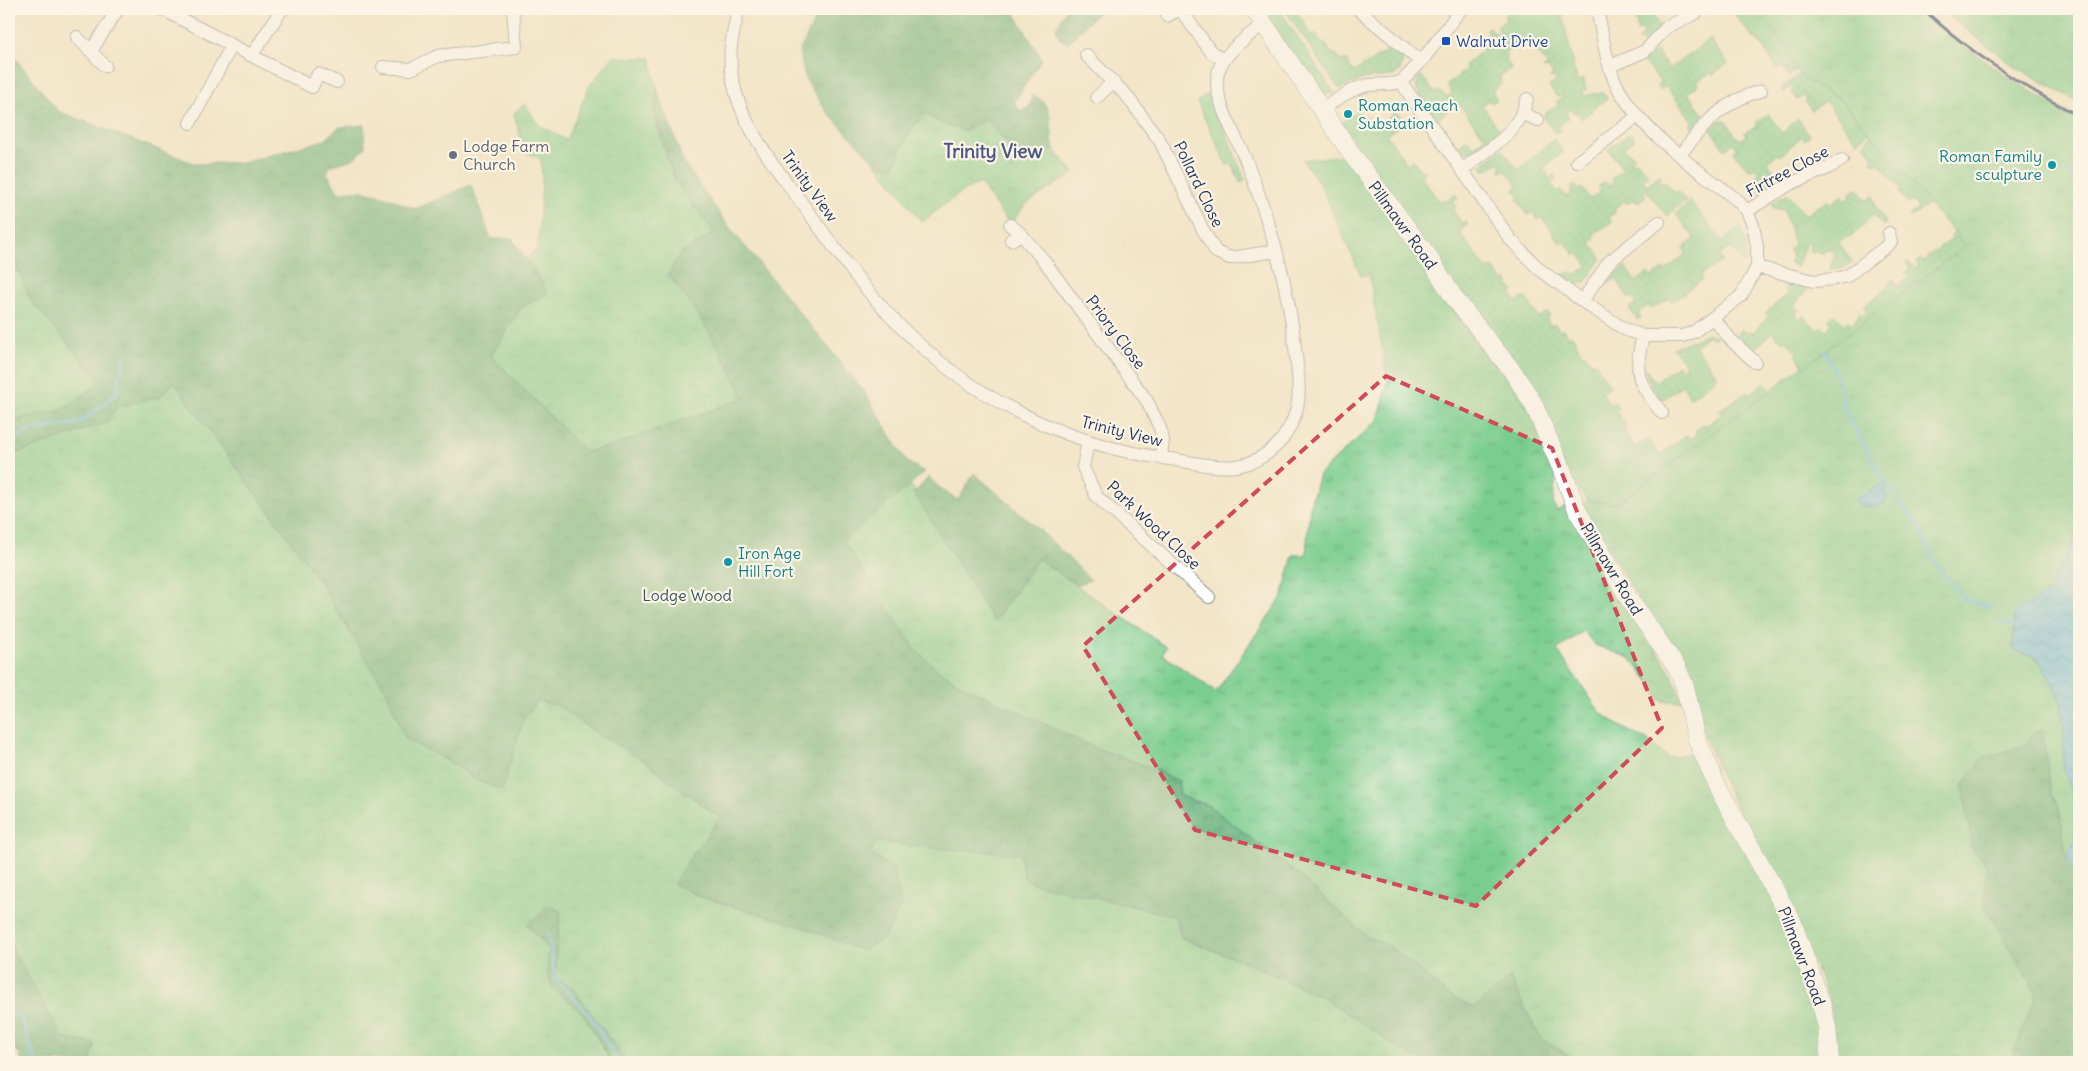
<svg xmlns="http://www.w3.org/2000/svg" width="2088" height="1071" font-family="Delius,sans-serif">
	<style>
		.grass { fill: url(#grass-tufts); stroke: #4a7e76 }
		.forest { fill: url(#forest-crowns); stroke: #3f706c }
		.park { fill: url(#park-dots); stroke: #4a7e76 }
		.water { fill: url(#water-waves); stroke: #4075a0 }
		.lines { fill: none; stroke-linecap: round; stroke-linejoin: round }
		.stream { stroke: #66bbe3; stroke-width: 3 }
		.street-casing { stroke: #868a93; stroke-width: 14 }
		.secondary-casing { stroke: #868a93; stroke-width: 19 }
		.street { stroke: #fff; stroke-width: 12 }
		.secondary { stroke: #fff; stroke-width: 18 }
		.rail { stroke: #1b2f5e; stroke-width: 3 }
		.marked { fill: none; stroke: #d1495b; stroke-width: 4; stroke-dasharray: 10 6; stroke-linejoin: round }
		.transit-dot { fill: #1a4fb4; stroke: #fcf5e5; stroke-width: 2 }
		.culture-dot { fill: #0f9aa8; stroke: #fcf5e5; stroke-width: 2 }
		.worship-dot { fill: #6b7280; stroke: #fcf5e5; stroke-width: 2 }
		.labels { text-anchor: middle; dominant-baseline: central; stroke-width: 4.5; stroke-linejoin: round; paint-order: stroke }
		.transit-label { font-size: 16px; fill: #164399; stroke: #fcf5e5; text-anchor: start }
		.culture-label { font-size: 16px; fill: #0d838f; stroke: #fcf5e5; text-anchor: start }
		.worship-label { font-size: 16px; fill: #5b616d; stroke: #fcf5e5; text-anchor: start }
		.street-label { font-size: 16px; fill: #1b2f5e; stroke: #fcf5e5 }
		.park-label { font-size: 16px; fill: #33566a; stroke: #fcf5e5 }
		.quarter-label { font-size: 19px; font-weight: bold; fill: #4d5689; stroke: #fcf5e5 }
	</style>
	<defs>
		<pattern id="grass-tufts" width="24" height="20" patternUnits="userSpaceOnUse" patternTransform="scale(1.25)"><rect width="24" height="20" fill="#7acd8f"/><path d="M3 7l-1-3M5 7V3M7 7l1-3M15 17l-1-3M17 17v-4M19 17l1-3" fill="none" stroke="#69b07e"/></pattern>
		<pattern id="forest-crowns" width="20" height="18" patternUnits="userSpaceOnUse" patternTransform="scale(1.25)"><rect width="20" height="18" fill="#63b07a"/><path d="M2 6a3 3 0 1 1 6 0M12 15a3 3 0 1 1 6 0" fill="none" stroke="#519067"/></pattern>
		<pattern id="park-dots" width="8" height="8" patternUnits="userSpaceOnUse" patternTransform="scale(1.25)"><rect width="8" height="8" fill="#7acd8f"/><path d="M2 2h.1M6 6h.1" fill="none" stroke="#69b07e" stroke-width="1.8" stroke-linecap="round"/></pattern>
		<pattern id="water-waves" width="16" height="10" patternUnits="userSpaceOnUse" patternTransform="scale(1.25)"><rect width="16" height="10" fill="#66bbe3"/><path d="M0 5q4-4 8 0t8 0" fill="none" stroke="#5398bb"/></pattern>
	</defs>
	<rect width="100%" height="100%" fill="#fcf5e5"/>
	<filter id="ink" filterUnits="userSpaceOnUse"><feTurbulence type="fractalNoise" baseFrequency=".02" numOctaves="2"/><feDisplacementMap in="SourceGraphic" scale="10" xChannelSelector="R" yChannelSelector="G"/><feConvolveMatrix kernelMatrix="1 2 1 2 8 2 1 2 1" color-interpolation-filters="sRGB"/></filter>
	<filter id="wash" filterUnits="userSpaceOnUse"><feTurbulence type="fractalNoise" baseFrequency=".0096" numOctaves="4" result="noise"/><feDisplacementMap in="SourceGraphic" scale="20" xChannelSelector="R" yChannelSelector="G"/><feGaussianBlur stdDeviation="1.12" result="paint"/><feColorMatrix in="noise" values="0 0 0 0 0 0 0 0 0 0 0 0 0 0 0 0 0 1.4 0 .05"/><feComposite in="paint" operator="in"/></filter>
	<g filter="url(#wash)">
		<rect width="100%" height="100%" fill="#f2e5c8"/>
		<path class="grass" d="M1261,9H1279L1334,93L1325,94L1315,87Z
			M1757,9H1919C1969,52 2021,88 2079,119V532L2045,597L2020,608L2014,615L2013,648L2023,653L2032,655L2042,664L2061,701L2064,730L2063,764L2075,805V840L2067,859L2059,807L2051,793L2042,729L2034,733L2025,745L1981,759L1972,849L1986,864L1985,906L2037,994L2013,1053L2017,1062H1835L1830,1001L1810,956L1723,781L1700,725L1697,698L1685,665L1643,606L1583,507L1587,500L1616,504L1965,246L1840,99L1803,79L1793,64L1788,50Z
			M1940,9H2079V102L2018,69Z
			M613,57L651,58L657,88L654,111L664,149L675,181L714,232L680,254L668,275C701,314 722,352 744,398L613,446L586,452L491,356L521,308L548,293L527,259L538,247L542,182L541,159L524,151L514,113L525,104L538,124L566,140L590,85Z
			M1210,92L1245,181L1240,183L1232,163L1227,165L1197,102Z
			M924,114C946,125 965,132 987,119L1002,135L1042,155L1054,149L1074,173L1026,204L1010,225L980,183L964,190L922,222L878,166L892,168L912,129Z
			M1343,155L1396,222L1473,338L1509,380L1530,410L1556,475L1553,503L1557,511L1567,505L1671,673L1682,701H1661L1651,683L1630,658L1595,645L1583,631L1557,650L1600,712L1623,728L1644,738L1669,758L1693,752L1789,929L1817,1011L1824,1062H1579L1540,1038L1510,978L1473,1009L1448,995L1391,947L1367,936L1294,871L1208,806L1180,796L1178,781L1147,766L1093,747L962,685L938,670L916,650L842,541L910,484L994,622L1038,559L1166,647L1162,654L1216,692L1282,597L1293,555H1306L1310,506L1319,474L1378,420L1388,382L1369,275L1361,276L1321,186L1303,160Z
			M9,256L15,262L30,299L101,382L63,410L26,417L9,424Z
			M174,382L312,570L386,691L406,739L502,790L523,720L537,701L558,706L601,736L639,757L720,818L692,855L698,896L800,926L862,951L893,868L871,854L876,841L920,847L1020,854L1024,877L1032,883L1175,916L1181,938L1247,963L1325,998L1411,1056L1427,1062H627L571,986L556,980V955L527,925L549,949L547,971L552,986L584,1014L611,1062H90L95,1044L63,1038L9,943V459L12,455L53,440L118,406L160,397Z"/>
		<path class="forest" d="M825,9H1012L1042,59L1014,102L1020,110L1029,108L1033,95C1056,106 1049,126 1054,149L1042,155L1016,154L987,119L964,131L945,125L924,114L912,129L892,168L878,166L827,112L806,80L799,52L815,20Z
			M1066,9H1101L1068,43L1060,39L1056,29Z
			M9,50L58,111L196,164L245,162L325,140L339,127L364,125L365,148L353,159L330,166L327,173L339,193C366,185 390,199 415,209L471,185L491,239L512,238L548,293L521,308L491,356L586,452L613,446L744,398C723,353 700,313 668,275L680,254L714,232L675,181L654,111L657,88L684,163L726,223L864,391L907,462L925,472L843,541L916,650L938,670L962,685L1093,747L1147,766L1178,781L1180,796L1208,805L1294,871L1367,936L1391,947L1448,995L1474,1008L1510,978L1540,1038L1579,1062H1427L1411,1056L1325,998L1247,963L1181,937L1175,916L1032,883L1024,877L1020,854L920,847L876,841L871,854L893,868L902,904L884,938L862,951L800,926L698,896L673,884L692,855L720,818L639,757L601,736L558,706L538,701L523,720L502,790L479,782L443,758L406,739L386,691L312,570L174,382L160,397L118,406L107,422L12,455L9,459V424L26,417L63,410L100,382L30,299L15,262L9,256Z
			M974,473L1041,531L1091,580L1076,585L1038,559L994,622L914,493L929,477L939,487L958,500Z
			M2042,729L2051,793L2059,807L2067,859L2079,879V1062H2017L2013,1053L2037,994L1985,906L1986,864L1972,849L1963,785L1981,759L2025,745L2034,732Z
			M551,905L561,912L556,955V980L571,986L627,1062H611L584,1014L552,986L547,971L549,949L527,925Z
			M9,943L63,1038L95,1044L90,1062H22L20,1055L9,1041Z"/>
		<path class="park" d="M1284,9H1295L1312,35L1315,33L1323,45L1325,43L1332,54L1335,53L1341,62L1345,59L1354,72L1393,47L1403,59L1400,71L1393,76L1366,78L1339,89Z
			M1513,9H1564L1565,13L1562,14L1573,62L1572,66L1577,77H1575L1576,81L1584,79L1586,90L1582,91L1583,96L1602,92L1607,98L1582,119L1576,112L1574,113L1571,109L1566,113L1568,118L1558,127L1560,130L1555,134L1544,119V114L1558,105L1556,102L1563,97L1561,95L1557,97L1549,86L1557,81L1554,77L1551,79L1550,77L1553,74L1548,68L1543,69L1548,65L1538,53L1541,50L1532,37L1528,39L1526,37L1505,53L1507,57L1505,59L1513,70L1510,69L1500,76L1501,84L1492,91L1497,99L1491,103L1488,100L1482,105L1501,132L1472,152L1461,151L1457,147L1467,139L1473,147L1485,138L1458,103L1437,120L1417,91L1416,84L1421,75L1435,93L1439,91L1447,97L1452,93L1447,85L1467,69L1464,65L1483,51L1478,44L1484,39L1487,42L1492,38L1486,29L1489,27L1495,34L1500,30L1497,27L1506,20L1504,16Z
			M1630,9H1650L1660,27L1643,44L1638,39L1645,34L1642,29L1638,31L1636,26L1638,25Z
			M1736,9H1757L1788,50L1797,70L1789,76L1782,66L1778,69L1756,38L1754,39L1732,11Z
			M1710,39L1728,63L1713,75L1711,72L1698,81L1697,86L1688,93L1704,115L1693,128L1690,124L1693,122L1666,86L1660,90L1657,86L1661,82L1643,61L1657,51L1669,69Z
			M1800,74L1803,79L1840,99L1869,133L1857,142L1825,101L1812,110L1804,102L1806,100L1803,96L1797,100L1791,91L1793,89L1791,86L1784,92L1781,88Z
			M1396,110L1404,122L1387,135L1407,164L1413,160L1422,172L1425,170L1426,172L1421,176L1439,202L1443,200L1444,202L1455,194L1458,198L1452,202L1456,207L1453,210L1462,223L1466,221L1468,225L1459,231L1487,270L1493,267L1503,282L1506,280L1514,292L1511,294L1516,302L1525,297L1539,317L1547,312L1550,316L1546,318L1551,326L1555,324L1560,331L1564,329L1569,337L1572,335L1583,355L1585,354L1591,363L1594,361L1610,386L1602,392L1610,405L1615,402L1618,408L1616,410L1627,427L1624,430L1635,447L1649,440L1660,455L1687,435L1690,439L1697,435L1695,431L1704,424L1706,426L1722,414L1719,410L1748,392L1750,394L1764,383L1770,391L1616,504L1587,500L1578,489L1402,212L1341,123L1358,111L1364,119L1367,117L1375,130L1380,126L1384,128L1389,124L1388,119Z
			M1768,114L1782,133L1798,118L1810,136L1805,140L1802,136L1780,156L1778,154L1767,162L1781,181L1760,193L1759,190L1764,186L1756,175L1759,173L1756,168L1750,171L1733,152L1738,149L1733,143L1725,150L1710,129L1720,120L1726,121L1738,139H1742L1747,135L1745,132L1758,126L1756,123Z
			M1630,133L1635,139L1623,148L1634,156L1631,160L1634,163L1637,161L1649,176L1643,180L1646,185L1660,175L1662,177L1659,179L1662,183L1665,181L1675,193L1678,191L1686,200L1667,216L1646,190L1643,192L1646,196L1637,203L1634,199L1627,204L1624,201L1614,209L1616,212L1609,217L1612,222L1593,235L1595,239L1590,242L1602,259L1584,283L1572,284L1560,275L1573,272L1575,275L1588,266L1578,253L1575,255L1564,241L1560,243L1542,217L1538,220L1532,212L1528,215L1517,199L1520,197L1513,190L1518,186L1505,170L1502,172L1499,169L1502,166L1499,162L1485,171L1481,165L1502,149L1518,170L1554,139L1564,152L1543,168L1550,178L1554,175L1556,179L1551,183L1557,192L1560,190L1567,197L1572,193L1570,189L1575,185L1579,190L1582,188L1590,199L1601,191L1598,186L1606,182L1609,186L1614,183L1611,179L1623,170L1608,149Z
			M1872,136L1929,203L1911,217L1909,215L1918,208L1913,201L1908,204L1899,192L1901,190L1878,162L1874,164L1871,160L1874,157L1863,143Z
			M1857,188L1866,201L1873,196L1875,205L1886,224L1883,226L1874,215L1853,235L1838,241L1853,263L1844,268L1830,269L1835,252L1825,249L1823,254L1809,250L1811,245L1806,243L1797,267L1789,263L1792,259L1789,248L1794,246L1789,223H1787L1784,209L1773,210L1772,203L1788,194L1805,215L1827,201L1832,203L1842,195L1846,201L1851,197L1849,194Z
			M1690,201L1722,241L1741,226L1746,244L1745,263L1742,262L1731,247L1719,256L1723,261L1701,275L1703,279L1684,292L1685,294L1671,301L1669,298L1651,309L1648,305L1638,313L1641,318L1637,320L1629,308L1636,303L1632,297L1629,299L1616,278L1607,285L1612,276L1625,267L1636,282L1648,273L1651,277L1664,269L1665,271L1686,254L1683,248L1695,239L1676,214Z
			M1955,233L1966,246L1804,367L1795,354L1797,352L1785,340L1783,342L1771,332L1757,348H1751L1736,335L1741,329L1746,333L1750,330L1753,333L1768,317L1765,313L1788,294L1785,291L1788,283L1809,288L1794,305L1799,310L1795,315L1800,319L1805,315V318L1818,330L1822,326L1827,330L1832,323L1828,320L1834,314L1844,324L1847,321L1853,324L1860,313L1862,315L1867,311L1864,306L1890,285L1888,283L1893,279L1898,286L1909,278L1906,272L1910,269L1906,263L1908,261L1915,269L1918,267L1917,262L1922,259L1924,261L1928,258L1927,256L1940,249L1939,247L1953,239L1951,236Z
			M1708,334L1717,336L1713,339L1708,336L1695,346L1716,374L1714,381L1690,398L1682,385L1662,400L1649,383L1645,369L1655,382L1678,365L1681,369L1686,365L1673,348Z"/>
		<path class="water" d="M1885,482L1887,498L1884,503C1873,509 1863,508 1854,501Z
			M2079,532V879L2067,859L2075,840V805L2063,764L2064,730L2061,701L2042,664L2032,655L2023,654L2013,648L2014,615L2020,608L2045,596Z"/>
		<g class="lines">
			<path class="stream" d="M2068,171L2079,184
				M1825,351L1838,378L1845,410L1885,482L1919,527L1933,561L1964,599L1993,608
				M9,442L26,432L81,422L116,394L124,358
				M2001,622L2015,627
				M548,934L556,980L589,1014L618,1062
				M9,1010L22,1019L35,1062"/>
		</g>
	</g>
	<g filter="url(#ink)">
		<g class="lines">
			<g class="street-casing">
				<path id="street" d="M162,9L312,87L318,74L337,82
					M738,9C736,21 733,33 731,46C725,111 774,164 809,213C836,250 863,288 895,321C968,397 1066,446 1170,459C1211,465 1243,478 1277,445C1286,436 1292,424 1296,412C1301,394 1298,375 1296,356C1290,292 1272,228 1249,168C1240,143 1216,105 1217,80C1217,56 1248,37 1264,23
					M1180,9L1211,52L1224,60
					M1358,9L1421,62
					M1167,16L1180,9
					M77,37L105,66
					M91,51L118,9
					M252,55L282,9
					M1086,55L1127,96L1160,141L1203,230L1216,252L1230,258L1276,251
					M1610,66L1645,51L1667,27L1696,13
					M383,67L411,69L438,56L516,47L513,9
					M1401,82L1510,239L1539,269L1582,301L1624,329L1643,336H1683L1695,331L1741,296L1757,267V246L1753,225L1747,211L1738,201C1697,168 1649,139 1621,93C1606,69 1603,35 1597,9
					M1097,97L1113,82
					M1322,110C1336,100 1351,88 1369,85C1380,84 1390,85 1401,82L1421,62L1461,9
					M1523,114L1538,120
					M190,123L232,45
					M1680,155C1702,126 1724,100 1761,91
					M1577,162L1638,116
					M1463,169C1490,148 1518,134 1527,99
					M1747,211L1790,184L1828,168L1842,160
					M1010,225L1021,234
					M1011,240L1021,234L1045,262L1147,401L1160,428L1163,440L1161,458
					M1757,267L1814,281L1834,279L1847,276L1888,245L1891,242L1889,233
					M1582,301L1609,262L1659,222
					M1713,318L1731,340L1755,362
					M1643,336C1633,375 1638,382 1662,413
					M1088,442L1083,467L1096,496L1209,597"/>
			</g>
			<g class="secondary-casing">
				<path id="secondary" d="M1254,9L1351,153L1427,255L1455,299L1513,372L1533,403L1562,470L1578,512L1629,599L1677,668L1685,687L1697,740L1719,790L1792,921L1821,1003L1827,1027L1830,1062"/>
			</g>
			<use href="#street" class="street"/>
			<use href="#secondary" class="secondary"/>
			<path class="rail" d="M1923,9C1969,52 2023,87 2079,116"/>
		</g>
	</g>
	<path d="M0 0H2088V1071H0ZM1386,376L1552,448L1662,728L1476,906L1195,830L1083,646Z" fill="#f2e5c8" fill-opacity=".55" fill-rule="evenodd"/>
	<path class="marked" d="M1386,376L1552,448L1662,728L1476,906L1195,830L1083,646Z"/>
	<rect class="transit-dot" x="1441" y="36" width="10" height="10" rx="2.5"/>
	<g class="culture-dot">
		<circle cx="1348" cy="114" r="5"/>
		<circle cx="2052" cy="165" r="5"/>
		<circle cx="728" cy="562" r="5"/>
	</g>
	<circle class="worship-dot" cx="453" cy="155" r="5"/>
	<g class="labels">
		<g class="transit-label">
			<text x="1456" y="41">Walnut Drive</text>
		</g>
		<g class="culture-label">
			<text x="1358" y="105">Roman Reach<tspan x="1358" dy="18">Substation</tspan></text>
			<text x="2042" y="156" text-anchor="end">Roman Family<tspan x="2042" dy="18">sculpture</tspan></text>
			<text x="738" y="553">Iron Age<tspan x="738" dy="18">Hill Fort</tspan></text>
		</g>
		<g class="worship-label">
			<text x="463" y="146">Lodge Farm<tspan x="463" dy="18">Church</tspan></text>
		</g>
		<g class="street-label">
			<text transform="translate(1787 171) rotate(-28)">Firtree Close</text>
			<text transform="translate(1199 184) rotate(64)">Pollard Close</text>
			<text transform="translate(810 186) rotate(54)">Trinity View</text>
			<text transform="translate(1403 225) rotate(54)">Pillmawr Road</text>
			<text transform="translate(1116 332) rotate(53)">Priory Close</text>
			<text transform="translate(1122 431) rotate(14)">Trinity View</text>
			<text transform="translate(1154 525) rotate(43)">Park Wood Close</text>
			<text transform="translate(1612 569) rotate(59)">Pillmawr Road</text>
			<text transform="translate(1802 956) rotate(69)">Pillmawr Road</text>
		</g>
		<g class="park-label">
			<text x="687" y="595">Lodge Wood</text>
		</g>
		<g class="quarter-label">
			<text x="993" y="151">Trinity View</text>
		</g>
	</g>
	<rect width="2088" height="1071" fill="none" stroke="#fcf5e5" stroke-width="30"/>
</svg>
